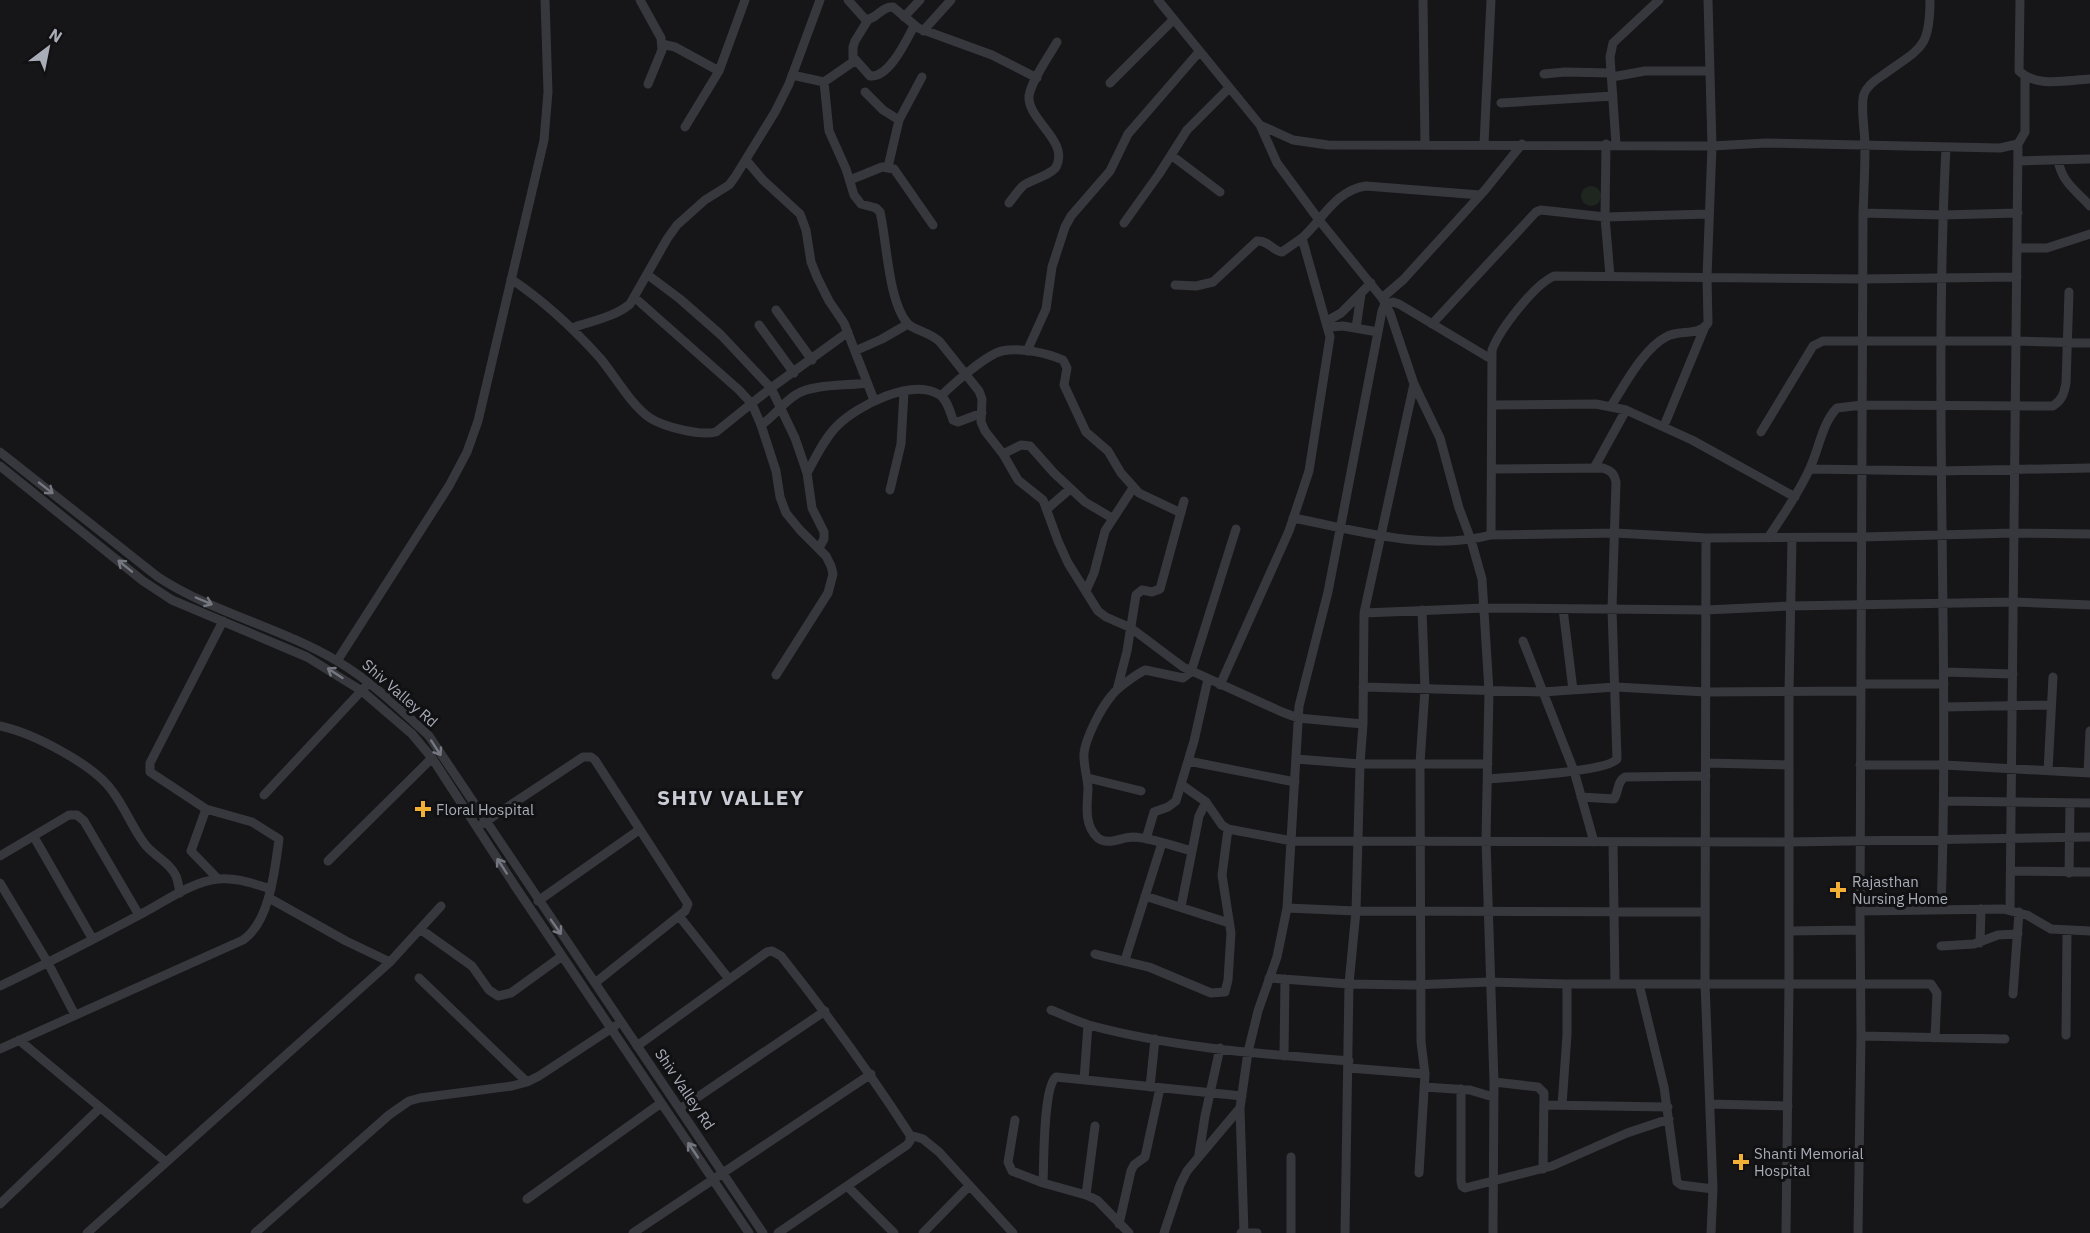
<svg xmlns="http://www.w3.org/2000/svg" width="2090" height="1233" font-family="'IBM Plex Sans',sans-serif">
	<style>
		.green { fill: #1e261f }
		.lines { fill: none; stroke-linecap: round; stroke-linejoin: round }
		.minor { stroke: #37383d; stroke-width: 9 }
		.oneway { stroke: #757881 }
		.poi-dot { fill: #f2b134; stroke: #111113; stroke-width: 2 }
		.labels { text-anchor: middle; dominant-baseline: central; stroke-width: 6; stroke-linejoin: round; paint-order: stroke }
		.street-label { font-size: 15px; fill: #a8adb8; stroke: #111113 }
		.poi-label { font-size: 15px; fill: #a8adb8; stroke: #111113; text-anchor: start }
		.district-label { font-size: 21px; font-weight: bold; letter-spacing: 1.5px; fill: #c9ccd4; stroke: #111113 }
	</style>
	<rect width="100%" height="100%" fill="#161618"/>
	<path class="green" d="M1581 196a10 10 0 1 1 20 0a10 10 0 1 1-20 0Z"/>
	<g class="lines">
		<path class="minor" d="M640,0L661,38L662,50L648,84
			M848,0L865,19C876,21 881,6 893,7L918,28L992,55L1037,78
			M1158,0L1260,125L1277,163L1319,220L1382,298L1390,313L1414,384L1440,438L1459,508L1471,540L1482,579L1489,691L1486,840L1494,1082L1493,1233
			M1423,0L1425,145
			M2020,0L2019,71C2037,88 2067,80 2090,79
			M904,17L920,0
			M923,31L951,0
			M662,44L675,47L719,71
			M854,58L870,76C889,78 906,41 914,26
			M1544,74L1565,72L1611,73
			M792,75L824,82L853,62V47L855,41L868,20
			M1612,77L1645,71H1710
			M824,82L829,131L846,169L854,195L861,204L876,208L880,212C887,241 888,302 908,324C914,330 930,332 940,342L979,391L982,399L981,422L985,431L1003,454L1018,480L1043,500L1058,541L1068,563L1098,611L1106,617L1131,628L1183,667L1282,712L1298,718L1363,724
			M1110,83L1173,20
			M865,92L883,110L899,120
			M1501,103L1613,96
			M1260,125L1293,140L1328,145L1712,146L1766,143L2000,148L2018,144L2025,132V77
			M685,127L719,71L745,0
			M1484,144L1491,0
			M1606,144L1605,217L1610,276
			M1616,144L1610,57L1613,43L1659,0
			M1171,155L1220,192
			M746,160L763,180L800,214L806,230L811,262L817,277L829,301L844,323L874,400
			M2058,160C2062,183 2076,190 2090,206
			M2018,161L2090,159
			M888,167L899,120L922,77
			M850,180L882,167L894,169L933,225
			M1009,203C1014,197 1018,190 1024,185C1032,180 1052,174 1056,167C1070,141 1027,120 1029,96C1031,81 1049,56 1057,42
			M1863,213L1942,215L2018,213
			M1124,223L1159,174L1187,130L1229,88
			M2017,248H2047L2090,234
			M648,275L680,299L721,335L771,388L795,438L807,473L812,508L824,532V539L819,548
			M511,279C544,301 573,328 600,358C615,376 631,405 650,418C664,427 700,436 716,432L771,388L848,332
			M1175,285L1196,286L1213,282L1257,241C1268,240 1273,251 1282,252L1302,238
			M634,297L739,390L752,404L761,425L776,471L780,497L786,513L800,530L826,556L831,566L833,574L828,593L776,675
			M1382,298L1403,280L1485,190L1522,144
			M776,310L812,360
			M1327,321L1341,313L1371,283
			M1432,324L1536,212L1541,210L1605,217L1709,214
			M759,325L794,373
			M1329,327L1343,326L1378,332
			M572,328C591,321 615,317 630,304L667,239L677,225L705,200L729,185L735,177L775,112L789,84L820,0
			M1356,328L1361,294
			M855,351L882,339L908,324
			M1027,351L1046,309L1052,267L1065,227L1071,216L1110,171L1128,134L1199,52
			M941,396C952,385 987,354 1002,351C1020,347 1047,353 1063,360L1067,368L1064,385L1086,432L1108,451L1121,473L1139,493L1181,513
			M1493,405L1596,404L1626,410L1692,440L1795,497
			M1611,406C1624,386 1644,348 1666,337C1679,329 1699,337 1708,323L1707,277L1712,146L1708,0
			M1666,421L1704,329
			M761,425C775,416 783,402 797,394C813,384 846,386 866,383
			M1761,432L1813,346L1823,341H2016L2090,343
			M0,452L158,577C213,613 280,627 337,661C371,681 400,709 429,736L763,1233
			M1003,454L1021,445L1030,446L1054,473L1085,502L1112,518
			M0,466L143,581L172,600L307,657L362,691L412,734L432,758L515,886L749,1233
			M1594,468L1626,410
			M1810,469L1940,471L2090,468
			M807,473C816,457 824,439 837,426C857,406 912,377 940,395C947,400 950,411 953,420L958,422L982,413
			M890,490L901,444L904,392
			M1047,509L1070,489
			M1293,518C1357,530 1426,552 1491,535L1492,350C1500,329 1534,285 1554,276L1863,279L2017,277
			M1491,535L1615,533L1706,538L1862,537L2014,533L2090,534
			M1706,538L1705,983L1713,1189L1711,1233
			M1768,538C1783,515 1799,493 1810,468C1819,449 1822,423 1837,408L1862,405L2053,406C2062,400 2064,394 2066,383L2069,292
			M1086,591L1094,573L1105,531L1133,488
			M1563,609L1573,690
			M1364,613L1485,608L1706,610L1790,606L2014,602L2090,605
			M1523,641L1574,771L1594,842
			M337,661L449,486L467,452L478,421L544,140L548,92L545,0
			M1944,672L2013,674
			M1861,684H1944
			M1220,685L1289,531L1309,471L1330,337L1302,238C1323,219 1336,190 1366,186L1480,195
			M1363,687L1542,692L1616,687L1706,692L1861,691
			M1117,690L1127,651L1136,595L1142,590L1152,592L1160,589L1184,501
			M1944,707L2051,705
			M0,726C32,733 94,764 113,792C125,808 132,827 144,843C152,855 170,862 176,876C178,881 179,888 180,893
			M1296,759L1360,764H1488
			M1188,761L1295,782
			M1706,763L1789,765
			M1860,765H1944L2090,773
			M2048,771L2053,677
			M2088,773L2090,731
			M1088,778L1141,791
			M1488,779C1509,777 1607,772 1617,759L1612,609L1616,482C1614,473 1611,471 1603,468L1492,469
			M1182,785L1206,802L1222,825L1228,829L1292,841L1789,842L2090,837
			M264,795L365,687
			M1581,797L1614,799C1619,791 1617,781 1625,777L1706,776
			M1944,801L2090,803
			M206,809L191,851L218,879
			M482,824L583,757H591L595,760L688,904L685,911L595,983
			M34,837L92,938
			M1146,839L1154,812L1168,807L1176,801L1194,741L1208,679
			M1613,842L1615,983
			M1192,851C1173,846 1153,838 1133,837C1122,837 1108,846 1098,838C1084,826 1087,806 1088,790C1088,778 1083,765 1084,753C1086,737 1101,708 1112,695C1117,688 1137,674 1145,670L1183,678L1191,672L1236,529
			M0,856L69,815H77L84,821L139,915
			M328,861L432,758
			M2011,871L2090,872
			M2069,873L2070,803
			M0,883L48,963L75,1015
			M1145,896L1229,923
			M269,898L346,941L390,962
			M538,901L639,830
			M1181,907L1199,816L1206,802
			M1287,908L1356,911L1705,912
			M1941,910C1950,656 1933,401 1946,147
			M2010,910L2018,144
			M1860,911L2003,909L2027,915L2051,929L2090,931
			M679,916L729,979
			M420,929L472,966L489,990L498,996L511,993L562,956
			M1789,931L1860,930
			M1980,943L1981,909
			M1941,946L1974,944L1998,935L2018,934
			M1095,954L1149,967L1211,993L1225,992L1228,980L1231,933L1222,875L1228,829
			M1125,960L1162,843
			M419,978L527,1082
			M1269,978L1349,984L1411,985L1490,982L1567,984H1931L1937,993L1935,1038
			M1639,984L1664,1087L1677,1182L1681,1185L1713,1189
			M0,986C48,963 96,938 143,913C166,901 191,882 218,879C236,877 254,884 271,889
			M2013,994L2019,912
			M1051,1010C1064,1015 1076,1021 1089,1025C1174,1048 1263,1054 1349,1061
			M2066,1035L2067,930
			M1861,1036L2005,1039
			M19,1040L166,1162
			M637,1046L767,952L772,951L781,956C827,1014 870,1073 910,1135V1141L907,1145L778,1233
			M0,1049L243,940C270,922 275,868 279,839L252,822L206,809L150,772V763L223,621
			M1284,1056L1285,979
			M1349,1068L1425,1074
			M1084,1080L1088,1025
			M1494,1082L1538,1087L1544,1093L1543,1169
			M1150,1087L1155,1039
			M1424,1087L1470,1090L1493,1097
			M1461,1089V1181L1462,1186L1465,1188L1552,1166L1627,1133L1669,1119
			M1710,1104L1788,1106
			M1544,1105L1668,1107
			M1562,1105L1567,1035V984
			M680,1109L825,1011
			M1015,1120L1008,1162L1012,1171L1043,1183L1086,1195L1097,1200L1129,1233
			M910,1135L923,1139L939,1152L1013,1233
			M1199,1154L1205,1116L1220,1048
			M1419,1173L1425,1074L1421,1042L1420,763L1425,689L1422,610
			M1043,1183C1044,1164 1043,1087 1056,1077L1242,1096
			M847,1186L894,1233
			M1086,1195L1095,1126
			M527,1199L661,1103
			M0,1204L100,1108
			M1119,1224L1131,1171L1134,1165L1145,1157L1160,1088
			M87,1233L390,962L441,906
			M255,1233L389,1115L409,1101L420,1098L512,1086L527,1082L539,1076L615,1026
			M633,1233L871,1074
			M923,1233L969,1186
			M1164,1233L1180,1185L1187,1171L1240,1108
			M1241,1233H1257
			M1244,1233L1240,1108L1248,1052L1258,1011L1277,957L1287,908L1299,706L1328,592L1382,311L1385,304L1393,302L1399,304L1491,359
			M1291,1233V1157
			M1345,1233L1349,984L1356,911L1360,764L1363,724L1364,613L1414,384
			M1786,1233L1789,985V691L1792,538
			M1858,1233L1861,1036L1860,911L1863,213C1864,191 1865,168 1865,145C1865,131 1860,106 1864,94C1867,86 1875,80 1883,75C1920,48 1930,50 1930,0"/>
	</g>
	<defs><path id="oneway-shaft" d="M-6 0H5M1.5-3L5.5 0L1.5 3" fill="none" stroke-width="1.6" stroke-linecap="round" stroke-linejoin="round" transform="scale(1.5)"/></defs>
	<g class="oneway">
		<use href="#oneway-shaft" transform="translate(46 488) rotate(38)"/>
		<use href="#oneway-shaft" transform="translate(125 566) rotate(-141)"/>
		<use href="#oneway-shaft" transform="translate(204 601) rotate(23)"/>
		<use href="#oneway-shaft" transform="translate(335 673) rotate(-147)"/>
		<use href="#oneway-shaft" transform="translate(436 748) rotate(57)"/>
		<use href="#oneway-shaft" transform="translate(502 866) rotate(-123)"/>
		<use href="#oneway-shaft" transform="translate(556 927) rotate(55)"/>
		<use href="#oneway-shaft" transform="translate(693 1150) rotate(-124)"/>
	</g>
	<g class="poi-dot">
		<path d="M420 800h6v6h6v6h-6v6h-6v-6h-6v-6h6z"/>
		<path d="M1835 881h6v6h6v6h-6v6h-6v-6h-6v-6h6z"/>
		<path d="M1738 1153h6v6h6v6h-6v6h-6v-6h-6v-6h6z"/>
	</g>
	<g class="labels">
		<g class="street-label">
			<text transform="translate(400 693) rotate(41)">Shiv Valley Rd</text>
			<text transform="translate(685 1089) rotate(56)">Shiv Valley Rd</text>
		</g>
		<g class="poi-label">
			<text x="436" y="809">Floral Hospital</text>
			<text x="1852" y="881">Rajasthan<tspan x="1852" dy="17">Nursing Home</tspan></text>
			<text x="1754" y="1153">Shanti Memorial<tspan x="1754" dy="17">Hospital</tspan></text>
		</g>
		<g class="district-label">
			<text x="731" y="797">SHIV VALLEY</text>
		</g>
	</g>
	<g transform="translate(48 48) rotate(32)" stroke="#111113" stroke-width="4.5" paint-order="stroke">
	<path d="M0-4.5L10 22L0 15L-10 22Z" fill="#a8adb8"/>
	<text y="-9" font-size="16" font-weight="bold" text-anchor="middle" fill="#a8adb8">N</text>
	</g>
</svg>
